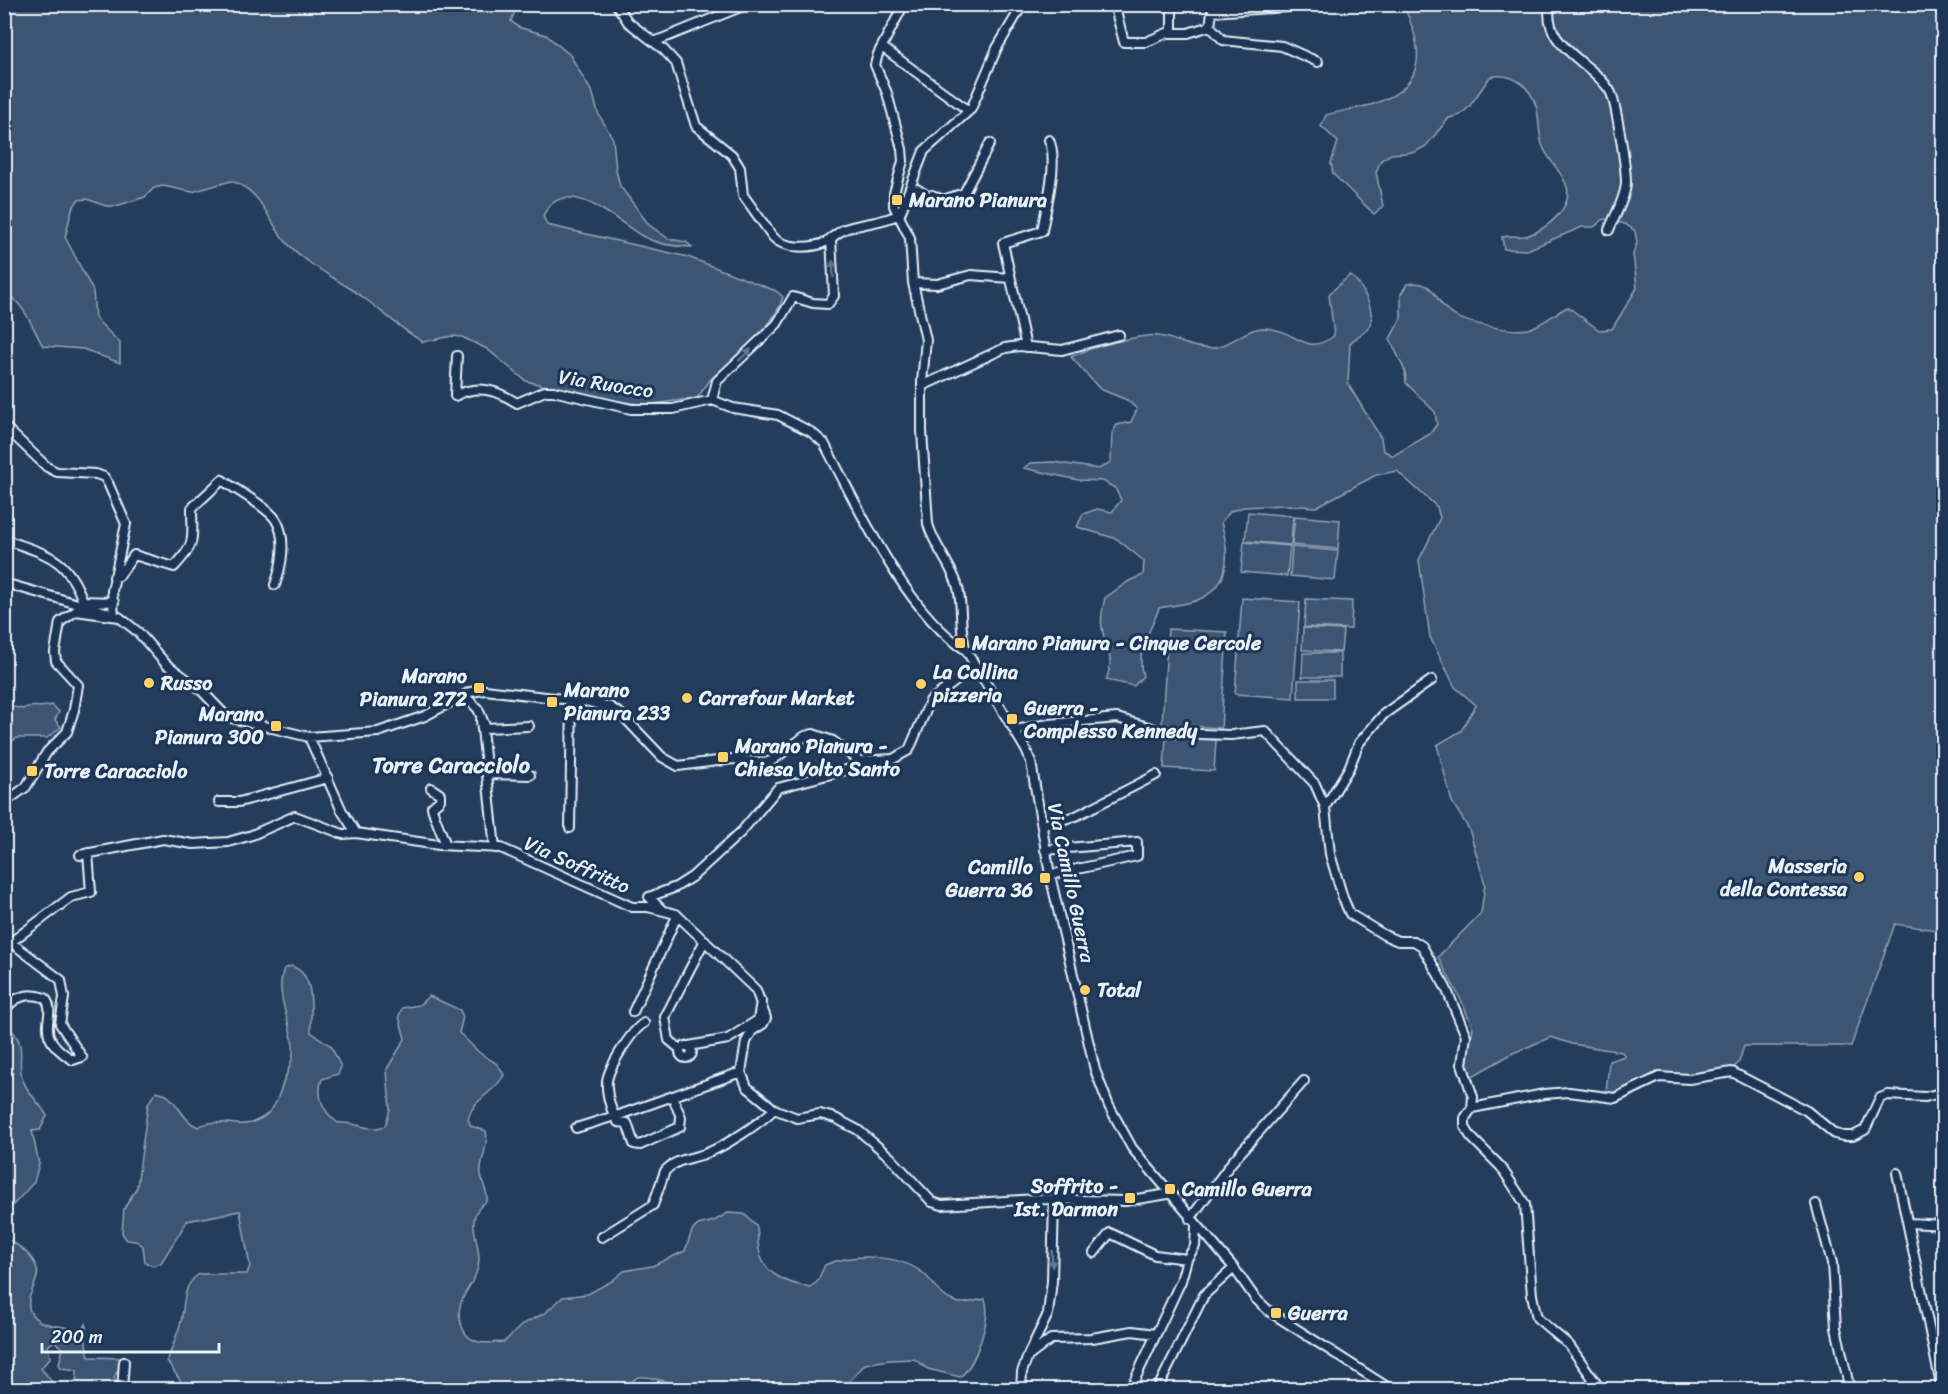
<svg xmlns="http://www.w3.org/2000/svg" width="1948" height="1394" font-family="Sriracha,sans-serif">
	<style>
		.green { fill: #3e5472; stroke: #93a2b5; stroke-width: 1.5 }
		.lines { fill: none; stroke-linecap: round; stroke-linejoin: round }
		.minor-casing { stroke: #e8f1f8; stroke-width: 12 }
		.minor { stroke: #1d3557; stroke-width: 8 }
		.oneway { fill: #64778f }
		.poi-dot { fill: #ffd166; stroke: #1d3557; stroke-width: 2 }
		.labels { text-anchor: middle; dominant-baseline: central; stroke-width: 6; stroke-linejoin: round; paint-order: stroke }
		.poi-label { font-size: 20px; font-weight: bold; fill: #e8f1f8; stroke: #1d3557; text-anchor: start }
		.street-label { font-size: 20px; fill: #e8f1f8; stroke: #1d3557 }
		.quarter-label { font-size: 22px; font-weight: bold; fill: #e8f1f8; stroke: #1d3557 }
	</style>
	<rect width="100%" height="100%" fill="#253d5d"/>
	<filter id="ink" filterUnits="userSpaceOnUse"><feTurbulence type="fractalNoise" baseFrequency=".0167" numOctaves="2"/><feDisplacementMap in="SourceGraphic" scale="12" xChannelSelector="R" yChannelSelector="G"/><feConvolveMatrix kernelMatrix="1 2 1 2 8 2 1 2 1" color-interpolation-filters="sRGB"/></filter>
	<g filter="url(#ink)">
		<path class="green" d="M518,4L511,21L518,27L546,35L570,55L593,94L598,113L613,139L616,170L620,186L649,225L669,239L686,242L692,247C675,247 657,244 642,236C618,222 564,171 543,216L547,225L688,257L776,291L783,297C773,331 736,355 711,379C706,385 702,392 697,398L645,405L586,396L526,381L487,349L462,337L452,336L423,342C401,329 384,313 364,298C337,278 303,264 282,237C266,215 260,190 231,181L192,192L163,186L154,188L145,197L116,206H106L87,199L78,200L72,209L65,237L93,291L95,318L120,343V363L83,349L43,346C34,331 23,299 5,295V5Z
			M1403,5H1943V931L1895,924L1851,1046H1744L1739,1062L1732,1070L1691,1075H1652L1625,1090L1606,1094L1609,1061L1625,1056L1622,1052L1572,1044L1551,1037L1513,1053L1471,1077L1466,1061L1473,1028L1461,1000L1438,957L1481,913L1485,884L1469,829L1452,802L1437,745L1461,731L1476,705L1455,687L1430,637L1419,560L1440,518L1437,507L1397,471L1376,475L1316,507L1287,505L1244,507L1231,511L1221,522C1229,550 1232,585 1200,599C1187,605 1173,605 1159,608C1151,632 1135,650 1143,676L1134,686L1106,680C1116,654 1105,651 1102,627C1100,618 1103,607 1105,598L1129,581L1143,575L1144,561L1117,539L1077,527L1083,514L1097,509L1112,512L1121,500L1115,488L1103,481L1078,480L1024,468L1030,463L1053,462L1099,469L1111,462L1112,434L1117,425L1131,422L1137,409L1127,400L1100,389L1071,357C1086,349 1143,333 1159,336C1177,339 1194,350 1213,348C1230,346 1246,328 1264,328C1298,329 1303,358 1334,336L1329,294L1350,275C1362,284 1377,312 1369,327C1365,333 1355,338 1350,343L1348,384L1381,438L1383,450L1393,456L1430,434L1437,424L1435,412L1406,383L1405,371L1390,339L1401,318V294L1407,284C1438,279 1432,301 1452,314C1466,324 1511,332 1528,329C1543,325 1554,313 1568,307L1599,330L1612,329L1637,288L1633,254L1637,243L1635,231L1625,224L1604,219L1594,227H1582L1527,250L1504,249L1502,237C1511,235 1522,238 1529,235C1546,229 1573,208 1567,187C1563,173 1549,161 1543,147C1538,135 1540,119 1536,106C1530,85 1511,72 1490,77L1469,107L1460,115L1449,118L1426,146L1415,152L1391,154L1381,160L1376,172L1383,206L1374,214L1333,174L1331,163L1338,142L1321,126L1326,115C1342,110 1360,109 1376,103C1429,85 1423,46 1403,5Z
			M1248,512L1293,516L1291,545L1245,541Z
			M1295,516L1340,520L1338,549L1292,545Z
			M1244,542L1290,546L1287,576L1241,572Z
			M1292,547L1338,551L1335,580L1290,576Z
			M1242,598L1300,602L1293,698L1235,694Z
			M1306,599L1352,601L1351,629L1304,627Z
			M1303,628L1343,630L1341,652L1302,650Z
			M1168,629L1227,632L1221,728L1162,724Z
			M1303,653H1340V677H1302Z
			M1298,680H1333V698H1298Z
			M5,705L23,709C31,704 41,709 52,705L59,712L55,720L61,727L47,738H17L5,746Z
			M1166,737L1216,740L1214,771L1164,768Z
			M291,966C317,974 310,1011 311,1032L331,1046L341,1067L338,1074L322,1079C316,1096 323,1112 338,1123C355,1121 368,1133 385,1126L390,1110L387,1069L405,1039L399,1016L402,1008L419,1005L429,996L460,1010L463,1017L459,1033C467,1039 472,1047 480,1053C491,1061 498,1061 504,1075C495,1093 473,1098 468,1119L471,1126L486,1131C489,1144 482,1155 481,1168C479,1179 488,1189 487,1201C463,1217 479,1236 479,1260C478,1287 449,1298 463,1329C470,1346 489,1343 504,1342L523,1324L545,1313L563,1297L588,1294L612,1281L624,1271L652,1266L685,1251L692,1231L698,1225L714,1221L728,1213L744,1214L756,1225C759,1233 757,1241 759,1249C762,1274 788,1284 810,1287L817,1282L825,1265C853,1253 898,1254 923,1273C934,1282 939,1296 953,1301C964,1306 974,1300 985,1299C992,1318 975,1366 960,1377L928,1369L914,1359L889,1360L865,1364L849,1382L832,1384L824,1390L697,1389L647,1377H638L631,1382L630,1390L186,1389L167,1361C172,1349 176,1337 180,1325C186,1306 180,1287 199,1274H247L250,1266L240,1211L187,1221L161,1263L153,1266L145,1262L143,1246L136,1241L127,1240L122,1233L124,1209L137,1187L148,1104L156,1091C178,1095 179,1119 198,1127C220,1115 239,1132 260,1119C274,1111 277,1101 282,1086C286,1073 295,1060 293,1046C291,1021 274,994 284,969Z
			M8,1026C30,1047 15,1058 23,1080C28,1095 40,1102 47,1116L40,1130L32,1131L39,1164L34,1182L5,1214L4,1048Z
			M4,1237C16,1243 34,1256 37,1269C40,1279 30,1290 29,1300C26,1322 48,1325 64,1327C71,1328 74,1332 82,1331L86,1324V1344L89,1357L123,1358L114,1378L118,1389H70L77,1378V1370L61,1368L59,1364L63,1348L54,1341L48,1346L50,1358L41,1368L52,1382L54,1389H5Z"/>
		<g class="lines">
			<g class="minor-casing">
				<path id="minor" d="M616,4L628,22L663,49L676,63L696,126L732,155L740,168L743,195L773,237C784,249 811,249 826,242C832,238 838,232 845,229C863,223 882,223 900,214L924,151L971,109L997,48L1023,4
					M904,4L878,54L875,65L887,93L902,149L903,161L894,193V206L910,238L913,283L926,340L922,382V431L928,524C934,546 950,563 957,584C964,606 958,628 966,650L1026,750L1031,762L1050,875L1095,1070L1109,1106L1132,1148L1234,1268L1255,1298L1270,1312L1392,1390
					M1114,4L1124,42H1146L1167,33H1188L1210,26L1223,40L1282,46L1318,62
					M1550,4C1542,48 1591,60 1610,91C1616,101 1626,168 1626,182C1626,197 1614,217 1609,230
					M1210,26L1212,12L1288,7
					M1172,32V4
					M654,42L748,4
					M882,47L969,111
					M932,195L943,200L964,193L990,143
					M906,196L917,189L925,194
					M913,283L937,284L971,275L1010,278
					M1026,347L1003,243L1042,231C1046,207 1059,161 1049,140
					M457,356L455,396C477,384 497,390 517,403L545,391H553L631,409H673L712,400L733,408L778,415L811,432L824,443C857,505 905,612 966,650
					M922,386L1005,348L1019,346L1062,350L1119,335
					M712,400L717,381L777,324L793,297L813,303L828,304L834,296L831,238
					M4,426L47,467L57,472L96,474L104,477L108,483L126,524L112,591L114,615
					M4,539C46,555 66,555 83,601L114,602
					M114,577L119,576L134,555L174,567C197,543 192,539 192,508L222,480C236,490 268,507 276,520C287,538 282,566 275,585
					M4,583L106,612
					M1432,680L1384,714L1359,743L1349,768L1325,807L1330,854L1343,898L1350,914L1384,935L1398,941H1414L1422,946L1446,988L1466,1036L1462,1064L1473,1097L1472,1108L1465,1118V1127L1471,1137L1501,1167L1525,1204L1532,1295L1537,1318L1569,1345L1601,1390
					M464,695L478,709L486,728L529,726
					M481,720L495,848
					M1015,730L1049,724L1117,718L1169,733L1231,735L1265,731L1315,784L1325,807
					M309,737L342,811L356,833L439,845L501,848L632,907H648L676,914L756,990L766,1018L763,1024L752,1031L746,1042L741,1072L747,1087L774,1109L797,1118L820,1114L835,1118L858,1130L890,1157L932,1202L942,1205L1036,1199L1125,1201L1168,1194
					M488,774L530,775
					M431,788L440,794V800L432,807C432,811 443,837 446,845
					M219,802H239L328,778
					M4,803L26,787L47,752L67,732L74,710L78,685L56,661L55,652L60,622L76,611L119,617L138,632L166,664L199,688L227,717L309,737L378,732L425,716L470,692L485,690L589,702L610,707L622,715L662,757L678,766L733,759L765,763L773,760L805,736L813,734L833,741L859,761L893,759L909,750L930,701L975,666
					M1042,825L1076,816L1156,775
					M570,828L572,699
					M1045,850L1137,842V856L1050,875
					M80,855L163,839L193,844L228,842L252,835L295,816L343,834L356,833
					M662,910L649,897L676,887L693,876L741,832L778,788L850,769L859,761
					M4,937L61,980L64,997L60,1024L82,1057L73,1060C28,1033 60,1016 45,998C29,992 13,996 4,1012
					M11,942L71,897L91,892L88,853
					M633,1012L677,916
					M644,1023C631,1031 609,1067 607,1081C606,1092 611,1113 618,1122L627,1123L634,1144L640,1145L680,1127L681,1117L675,1103
					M680 1052a6 6 0 1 1 12 0a6 6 0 1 1-12 0Z
					M689,1046L728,1039L758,1020L761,1001
					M680,1049L669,1040L665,1017L705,940
					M1472,1108L1544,1094L1569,1092L1615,1098L1659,1077L1689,1079L1732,1072L1807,1111L1835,1134L1843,1136H1853L1865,1130L1880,1098L1888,1095L1925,1097L1944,1092
					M622,1114L741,1072
					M576,1128L618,1115
					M1897,1173L1942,1390
					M1816,1204L1832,1263L1836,1328L1850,1390
					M1190,1219L1232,1162L1304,1081
					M1909,1223L1944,1225
					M602,1237L653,1205L665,1171C677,1158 692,1159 707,1153C725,1146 761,1123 774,1109
					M1094,1253L1110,1233L1155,1255L1187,1259
					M1029,1356L1051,1339L1092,1338L1132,1331L1156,1334
					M122,1390L124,1362
					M1021,1390L1022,1372L1029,1353L1048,1314L1052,1281L1054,1201
					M1130,1390L1181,1281L1187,1259L1195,1246L1196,1226
					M1157,1390L1204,1295L1234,1268"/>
			</g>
			<use href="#minor" class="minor"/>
		</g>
		<defs><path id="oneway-solid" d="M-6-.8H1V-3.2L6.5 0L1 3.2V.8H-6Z" transform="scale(1.5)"/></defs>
		<g class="oneway">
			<use href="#oneway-solid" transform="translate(833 269) rotate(-93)"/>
			<use href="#oneway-solid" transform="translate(745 355) rotate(-43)"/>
			<use href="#oneway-solid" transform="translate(1052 1259) rotate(89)"/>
		</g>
	</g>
	<g class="poi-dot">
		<rect x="891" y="194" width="12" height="12" rx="3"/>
		<rect x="954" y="637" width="12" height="12" rx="3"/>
		<circle cx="149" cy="683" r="6"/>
		<circle cx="921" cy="684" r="6"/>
		<rect x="473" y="682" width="12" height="12" rx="3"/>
		<circle cx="687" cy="698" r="6"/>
		<rect x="546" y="696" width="12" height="12" rx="3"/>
		<rect x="1006" y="713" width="12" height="12" rx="3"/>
		<rect x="270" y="720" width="12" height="12" rx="3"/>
		<rect x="717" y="751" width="12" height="12" rx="3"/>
		<rect x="26" y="765" width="12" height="12" rx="3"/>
		<circle cx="1859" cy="877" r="6"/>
		<rect x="1039" y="872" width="12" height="12" rx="3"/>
		<circle cx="1085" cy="990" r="6"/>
		<rect x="1164" y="1183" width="12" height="12" rx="3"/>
		<rect x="1124" y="1192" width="12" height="12" rx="3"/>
		<rect x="1270" y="1307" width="12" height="12" rx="3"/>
	</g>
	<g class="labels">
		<g class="poi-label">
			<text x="909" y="200">Marano Pianura</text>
			<text x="972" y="643">Marano Pianura - Cinque Cercole</text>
			<text x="933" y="672">La Collina<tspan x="933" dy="23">pizzeria</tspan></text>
			<text x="467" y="676" text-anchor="end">Marano<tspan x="467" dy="23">Pianura 272</tspan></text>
			<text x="161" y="683">Russo</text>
			<text x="564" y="690">Marano<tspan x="564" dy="23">Pianura 233</tspan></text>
			<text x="699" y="698">Carrefour Market</text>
			<text x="1024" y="708">Guerra -<tspan x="1024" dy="23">Complesso Kennedy</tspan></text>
			<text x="264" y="714" text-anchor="end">Marano<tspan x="264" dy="23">Pianura 300</tspan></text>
			<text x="735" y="746">Marano Pianura -<tspan x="735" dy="23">Chiesa Volto Santo</tspan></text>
			<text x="44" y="771">Torre Caracciolo</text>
			<text x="1847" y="866" text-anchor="end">Masseria<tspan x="1847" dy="23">della Contessa</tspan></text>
			<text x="1033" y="867" text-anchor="end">Camillo<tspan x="1033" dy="23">Guerra 36</tspan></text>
			<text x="1097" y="990">Total</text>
			<text x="1118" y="1186" text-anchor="end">Soffrito -<tspan x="1118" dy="23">Ist. Darmon</tspan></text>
			<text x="1182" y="1189">Camillo Guerra</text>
			<text x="1288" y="1313">Guerra</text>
		</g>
		<g class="street-label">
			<text transform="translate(606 384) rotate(9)">Via Ruocco</text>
			<text transform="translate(577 865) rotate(24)">Via Soffritto</text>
			<text transform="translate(1071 883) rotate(78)">Via Camillo Guerra</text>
		</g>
		<g class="quarter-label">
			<text x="451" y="765">Torre Caracciolo</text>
		</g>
	</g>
	<rect width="1948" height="1394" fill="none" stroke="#1d3557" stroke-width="24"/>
	<rect x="12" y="12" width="1924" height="1370" fill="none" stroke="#e8f1f8" stroke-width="2" filter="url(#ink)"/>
	<path d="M42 1343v9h177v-9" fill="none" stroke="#e8f1f8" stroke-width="3"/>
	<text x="51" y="1343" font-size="18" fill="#e8f1f8" stroke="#1d3557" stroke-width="4.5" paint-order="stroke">200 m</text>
</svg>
